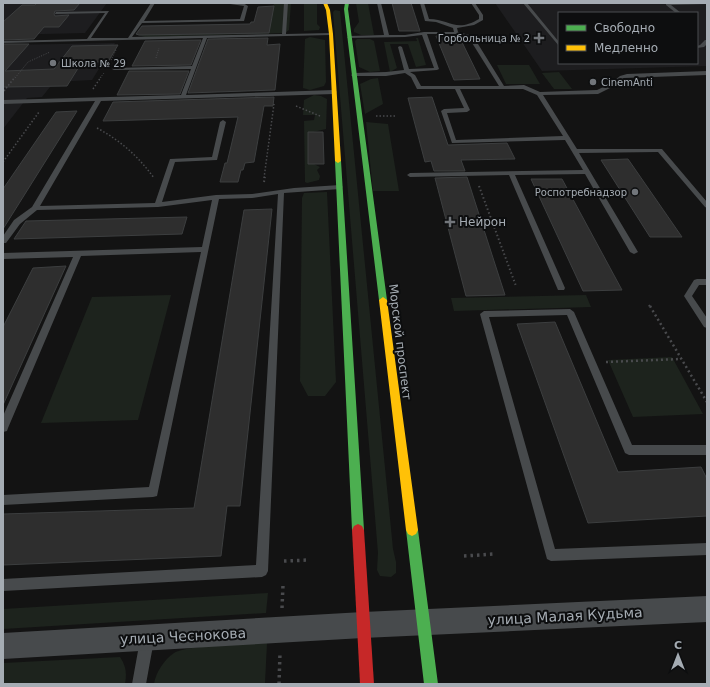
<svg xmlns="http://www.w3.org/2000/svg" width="710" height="687" font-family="'DejaVu Sans',sans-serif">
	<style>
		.built { fill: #1d1d1f; fill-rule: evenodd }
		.green { fill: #1d231d }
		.building { fill: #2e2e2e; stroke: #3c3e3f }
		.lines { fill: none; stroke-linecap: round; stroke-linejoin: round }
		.path-far4 { stroke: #494a4d; stroke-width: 1; stroke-dasharray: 1 1.5; stroke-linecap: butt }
		.path-far3 { stroke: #494a4d; stroke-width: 1.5; stroke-dasharray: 1.5 2; stroke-linecap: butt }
		.path-far2 { stroke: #494a4d; stroke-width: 2; stroke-dasharray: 1.5 2.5; stroke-linecap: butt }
		.path-far1 { stroke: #494a4d; stroke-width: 2.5; stroke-dasharray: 2 3; stroke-linecap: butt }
		.path { stroke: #494a4d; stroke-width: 3.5; stroke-dasharray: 2.5 4; stroke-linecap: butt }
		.lane { fill: #474a4c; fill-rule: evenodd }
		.street { fill: #474a4c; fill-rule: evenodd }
		.fast { fill: #4caf50; fill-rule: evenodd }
		.slow { fill: #ffc107; fill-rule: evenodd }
		.jam { fill: #c62828; fill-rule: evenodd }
		.poi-dot { fill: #72767b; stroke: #0d0e0f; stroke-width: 1.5 }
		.labels { text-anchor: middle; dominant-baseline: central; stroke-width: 4; stroke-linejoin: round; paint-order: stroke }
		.far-poi-label { font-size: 10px; fill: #a5acb3; stroke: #0d0e0f; text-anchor: end }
		.poi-label { font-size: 12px; fill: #a5acb3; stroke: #0d0e0f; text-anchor: start }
		.street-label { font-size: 12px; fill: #a5acb3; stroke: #0d0e0f }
		.near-street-label { font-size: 14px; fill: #a5acb3; stroke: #0d0e0f }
	</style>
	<rect width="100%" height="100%" fill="#131313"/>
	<path class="built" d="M3,3H107L85,33L3,35Z
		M495,3H707V66L542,71ZM559,13H697V63H559Z
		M115,43L92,80L54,82L42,97L27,98L3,129V45Z"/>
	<path class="green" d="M274,3H291L289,30L285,33L145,37L138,35L262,30L271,21Z
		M304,3H317V24L320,27L319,30L304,31Z
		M356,3H368L374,35H361L354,32V29L359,22Z
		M335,10L340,11L393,549L396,562V573L391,577L380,576L377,570L378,553L333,12Z
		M310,37L325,40L326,82L324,86L310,90L303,88L305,39Z
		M416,38H418L426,65L416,67L408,44H390L397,68L390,72L384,42L417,41Z
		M357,39H370L374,41L380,71L370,72L359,67L355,41Z
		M497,65H529L540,84H506Z
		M559,72L572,89H554L542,73Z
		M378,78L383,104L365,114L360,84L371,79Z
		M314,95L321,96L327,99L326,129L309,133L314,164L320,167L317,170L320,176L319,180L307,183L305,182L304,121L314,120L315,115H303L304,100Z
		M366,122L388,124L399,191H373Z
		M327,192L336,382L325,396H308L300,381L302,198L304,193Z
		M171,295L138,420L41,423L92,297Z
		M586,295L591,307L454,311L451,298Z
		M672,357L703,414L633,417L608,360Z
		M268,593L266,613L3,629V609Z
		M267,643L265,683L154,684C156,672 164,660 174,653C186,645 248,645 267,643Z
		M120,657C126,666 127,673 125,684H3V663Z"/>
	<path class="building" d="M37,3H80L74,10L55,11L54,14L55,16L69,15L59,27H44L34,39L3,40V22L22,5H35Z
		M392,3H411L420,31H399Z
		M274,6L269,33L139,35L136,34L142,26L250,24L251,22H254L258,7Z
		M436,36H459L480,79L454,80Z
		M268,38L267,45L280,44L275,90L188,93L208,39Z
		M201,40L191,65L132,66L145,41Z
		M3,44H29L5,71L54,69L72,46L118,45L108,62H82L67,86L3,87Z
		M129,71H189L180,94L117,95Z
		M274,97L273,106H264L254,162L245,163L243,170H241L238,182H220L225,163H227L238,117L103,121L113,102Z
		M432,97L448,145L507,143L515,159L461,160L465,171H434L431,161L425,162L408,98Z
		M77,111L3,229V189L56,112Z
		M308,132H323L324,164H308Z
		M628,159L682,237H650L601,160Z
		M467,177L494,261L505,295L466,296L435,178Z
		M531,179H562L622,290L583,291Z
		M272,209L240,506H227L221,556L3,565V514L194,508L244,210Z
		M187,217L182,234L14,239L26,221Z
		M66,266L3,405V327L33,268Z
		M555,322L618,472L701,467L707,479V516L588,523L517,324Z"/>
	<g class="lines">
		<path class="path-far4" d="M156,58L159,48
			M111,60L116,50
			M15,78L28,62L50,52
			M100,78L104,73"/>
		<path class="path-far3" d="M93,89L101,77
			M4,91L15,77
			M296,106L320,116
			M376,116H395
			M97,128C121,141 138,156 154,178
			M3,162L39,112
			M264,178L274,104"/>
		<path class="path-far2" d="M264,182L265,177
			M479,186L516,286
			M649,305L650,307"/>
		<path class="path-far1" d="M650,306L707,402
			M606,362L681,359"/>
		<path class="path" d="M464,556L494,554
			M284,561L309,560
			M282,608L283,585
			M279,684L280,653"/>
		<path class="lane" d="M151,3H155L144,21L240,19L244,6L223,3H243L248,6L244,21L142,23L132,37L282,34L284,3H288L286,34L331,33L333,34L331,35L207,38L186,95L334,90L337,92L334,94L101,101L40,206L155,203L170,159L212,157L220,122L223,120L226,122L217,160L175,162L162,202L216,195L252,194L294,188L340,185L343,187L340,189L284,193L268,571L266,575L262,577L3,591V579L256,565L278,194L252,198L219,199L157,496L153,497L3,505V495L149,487L201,252L81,256L8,428L7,431L3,432V416L73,257L3,259V253L202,247L212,200L158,207L37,210L20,224L6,243H3V236L14,220L32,207L95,101L3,104V100L181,95L191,69L114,70L112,69L114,68L192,66L203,38L3,43V41L87,39L105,13L55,14L56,12L109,11L91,38H128Z
			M377,3H381L389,35H405L424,32H454L453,28L436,22L425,21L420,3H424L429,19C449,19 456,33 479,19V15L471,3H475L483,15V20L474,25L457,28L458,32L473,36L504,86L524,85L540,92L597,90L610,84L620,76L627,74L707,71V75L624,78L614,86L598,94L543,95L577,149H662L707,202V208L705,207L658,152L579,153L638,252L634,254L630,252L585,174L515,175L565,288L564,290H558L509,175L410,177L407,175L410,173L583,170L565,140L452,143L441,111L444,109L464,108L455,89H417L411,77L405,73L386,76H352L351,75L354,73L386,72L404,70L398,47L400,46L402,47L409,69L434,68L422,35L405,37L347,38L349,36L384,35ZM427,34H456L469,38L499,86H421L415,75L410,72L437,70L439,69ZM460,89H523L537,95L563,136L456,140L447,113L467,112L470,110Z
			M523,3H527L559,42V46Z
			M666,3H707V4L671,5L681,13H676L666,5Z
			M705,40H707V44L704,47L697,48V46L700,45Z
			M697,279H707V285H699L692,296L707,318V328L704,327L684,296L694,280Z
			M570,309L574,312L632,445H707V455H629L625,453L567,315L489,317L555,549L707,543V555L551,561L547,559L480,314L484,311Z
			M147,633L152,635L154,640L146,684H132L140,640L142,635Z"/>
		<path class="street" d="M707,596V622L363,638L3,659V633L363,612Z"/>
		<path class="fast" d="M345,3H349L348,9L387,300L383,303L379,300L344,9Z
			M338,159L341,161L364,530L362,534L358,536L354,534L352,530L335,161Z
			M412,524L416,526L418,530L438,684H424L406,530L408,526Z"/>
		<path class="slow" d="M323,3H327L330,10L333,34L341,161L338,163L335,161L329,34L326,10Z
			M383,297L387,300L418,530L416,534L412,536L408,534L406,530L379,300Z"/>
		<path class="jam" d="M358,524L362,526L364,530L374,684H360L352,530L354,526Z"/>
	</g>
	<g class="poi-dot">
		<path d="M537 32h4v4h4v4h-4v4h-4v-4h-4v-4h4z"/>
		<circle cx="53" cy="63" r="4"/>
		<circle cx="593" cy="82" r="4"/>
		<circle cx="635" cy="192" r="4"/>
		<path d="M448 216h4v4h4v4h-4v4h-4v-4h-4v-4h4z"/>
	</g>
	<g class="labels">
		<g class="far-poi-label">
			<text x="530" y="38">Горбольница № 2</text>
			<text x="61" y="63" text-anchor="start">Школа № 29</text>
			<text x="601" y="82" text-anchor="start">CinemAnti</text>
			<text x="627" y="192">Роспотребнадзор</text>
		</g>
		<g class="poi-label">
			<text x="459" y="222">Нейрон</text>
		</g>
		<g class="street-label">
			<text transform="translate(400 342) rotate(83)">Морской проспект</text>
		</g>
		<g class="near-street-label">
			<text transform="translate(565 616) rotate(-3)">улица Малая Кудьма</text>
			<text transform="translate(183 636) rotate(-3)">улица Чеснокова</text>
		</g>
	</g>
	<rect width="710" height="687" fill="none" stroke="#a5acb3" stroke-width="8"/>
	<rect x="558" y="12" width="140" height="52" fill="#0d0e0f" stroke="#4a4d51"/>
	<rect x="566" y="25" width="20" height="6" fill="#4caf50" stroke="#4a4d51"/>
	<text x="594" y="32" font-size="12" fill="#a5acb3">Свободно</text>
	<rect x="566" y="45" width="20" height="6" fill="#ffc107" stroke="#4a4d51"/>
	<text x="594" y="52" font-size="12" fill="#a5acb3">Медленно</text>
	<g transform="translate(678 655)" stroke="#0d0e0f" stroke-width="3" paint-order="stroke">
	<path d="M0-3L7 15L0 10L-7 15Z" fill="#a5acb3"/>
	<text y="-6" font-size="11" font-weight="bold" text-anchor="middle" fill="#a5acb3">С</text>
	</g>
</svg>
